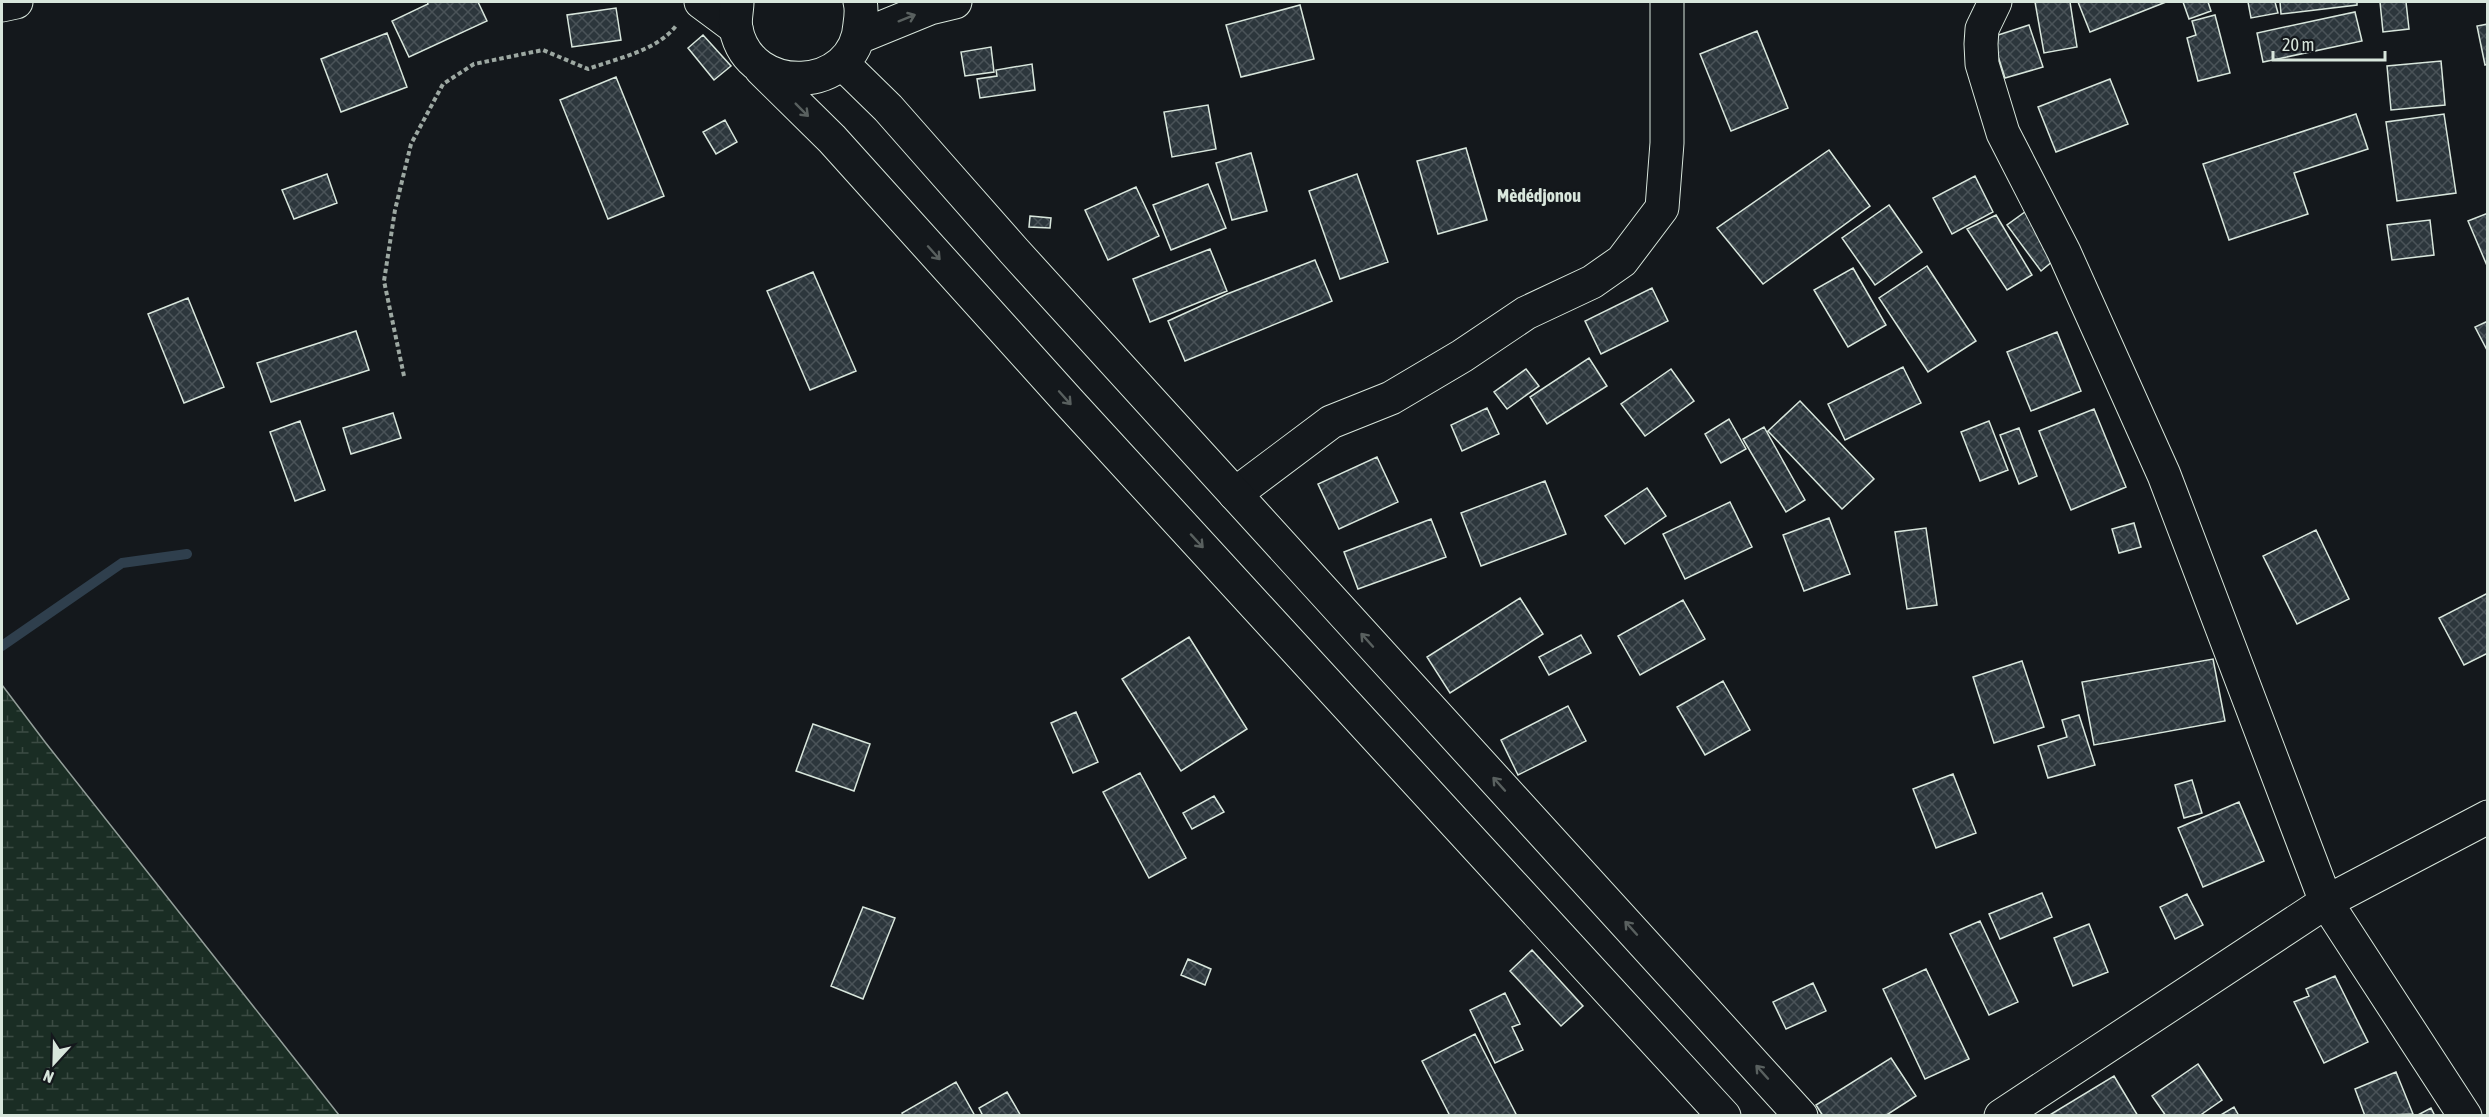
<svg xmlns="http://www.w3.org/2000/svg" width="2489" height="1117" font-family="'Asap Condensed',sans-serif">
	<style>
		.wetland { fill: url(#wetland-marsh); stroke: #939e99; stroke-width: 1.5 }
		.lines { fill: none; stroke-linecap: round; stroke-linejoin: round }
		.stream { stroke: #2f3f4d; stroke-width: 10 }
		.building { fill: url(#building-cross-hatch); stroke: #d8e6dc; stroke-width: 1.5 }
		.minor-casing { stroke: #d8e6dc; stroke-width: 35 }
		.major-casing { stroke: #d8e6dc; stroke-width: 35 }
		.path { stroke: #9da8a2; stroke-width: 4; stroke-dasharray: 4.5 3; stroke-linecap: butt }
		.minor { stroke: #14181c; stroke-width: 33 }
		.major { stroke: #14181c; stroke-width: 33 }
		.oneway { stroke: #59605f }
		.labels { text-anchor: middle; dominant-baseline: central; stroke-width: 4.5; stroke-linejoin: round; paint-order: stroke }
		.quarter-label { font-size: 18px; font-weight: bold; fill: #d8e6dc; stroke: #14181c }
	</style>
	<defs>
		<pattern id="wetland-marsh" width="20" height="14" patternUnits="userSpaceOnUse" patternTransform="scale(1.5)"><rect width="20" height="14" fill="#1a2d24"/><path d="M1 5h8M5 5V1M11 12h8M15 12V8" fill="none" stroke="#3b4b43"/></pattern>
		<pattern id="building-cross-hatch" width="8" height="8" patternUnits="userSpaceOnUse" patternTransform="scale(1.5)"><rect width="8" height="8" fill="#2c363c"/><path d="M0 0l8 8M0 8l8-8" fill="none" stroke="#4a5358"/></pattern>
	</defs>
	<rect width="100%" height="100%" fill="#14181c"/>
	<path class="wetland" d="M2,685L45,742L339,1115H2Z"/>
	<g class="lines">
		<path class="stream" d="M2,646L122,563L187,554"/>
	</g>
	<path class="building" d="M427,2H478L487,21L409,57L392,21L428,4Z
		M2035,2H2070L2077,47L2044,53Z
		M2078,2H2166L2090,32Z
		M2183,2H2208L2211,11L2189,19Z
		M2248,2H2275L2278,13L2251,18Z
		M2280,2H2357V5L2281,14Z
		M2380,2H2406L2409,29L2383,32Z
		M1300,5L1314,59L1241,77L1226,25Z
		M616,8L621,40L572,47L567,15Z
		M2355,12L2362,41L2263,62L2257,33Z
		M2215,15L2230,73L2198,81L2187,38L2196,35L2192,21Z
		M2488,24V64L2485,65L2477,26Z
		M2029,25L2043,67L2005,78L1992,37Z
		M1757,31L1788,108L1731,131L1700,54Z
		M387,33L407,87L341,112L321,59Z
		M703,35L731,66L714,80L688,48Z
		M991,47L994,72L965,76L961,52Z
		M2441,61L2445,105L2391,110L2387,66Z
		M1032,64L1035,90L980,98L977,79L997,76L996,70Z
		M616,77L664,196L608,219L560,100Z
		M2110,79L2128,124L2056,152L2038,107Z
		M1208,105L1216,149L1172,157L1164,112Z
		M2356,114L2368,149L2294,173L2308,214L2229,240L2203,164Z
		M2444,114L2456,193L2397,201L2386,122Z
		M725,120L737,142L716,154L703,132Z
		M1466,148L1487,220L1438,234L1417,161Z
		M1829,150L1870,206L1763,284L1717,228Z
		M1251,153L1267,211L1232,220L1216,163Z
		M327,174L337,203L294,219L282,190Z
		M1357,174L1388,262L1340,279L1309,191Z
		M1975,176L1993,212L1952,234L1933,198Z
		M1208,184L1226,228L1171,250L1153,205Z
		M1136,187L1159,236L1108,260L1085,210Z
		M1889,205L1922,252L1875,285L1842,238Z
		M2029,209L2060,255L2041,271L2007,225Z
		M2488,213V268L2468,221Z
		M1996,215L2032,275L2007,290L1967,229Z
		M1030,216L1051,218L1050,228L1029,227Z
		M2430,220L2434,255L2392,260L2387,225Z
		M1210,249L1227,291L1150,322L1133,279Z
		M1315,260L1332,301L1185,361L1168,321L1227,294Z
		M1927,266L1976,341L1928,372L1879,298Z
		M1853,268L1886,325L1848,347L1814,290Z
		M813,272L856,371L810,390L767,291Z
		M1652,288L1668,321L1601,354L1585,321Z
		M188,298L224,387L184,403L148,314Z
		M2488,321V352L2475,327Z
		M356,331L369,370L271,402L257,363Z
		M2057,332L2081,391L2031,411L2007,352Z
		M1589,358L1607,386L1547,424L1530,397Z
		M1903,367L1921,403L1845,440L1828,404Z
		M1526,369L1539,386L1507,409L1494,392Z
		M1671,369L1694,401L1645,436L1621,404Z
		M1800,401L1874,479L1842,509L1768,431Z
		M1487,408L1499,434L1462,451L1451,425Z
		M2094,409L2126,487L2071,510L2039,431Z
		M393,413L401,438L351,454L343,428Z
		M1729,419L1746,449L1721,463L1705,434Z
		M300,421L325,490L295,501L270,432Z
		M1989,421L2008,470L1980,481L1961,432Z
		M1764,427L1805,500L1786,512L1743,439Z
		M2019,428L2037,476L2019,484L2000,435Z
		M1377,457L1398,502L1339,529L1318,484Z
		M1545,481L1566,534L1481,566L1461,513Z
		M1647,488L1666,516L1625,544L1605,516Z
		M1730,502L1752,547L1685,579L1663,534Z
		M1829,518L1850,574L1804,591L1783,535Z
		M1431,519L1446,557L1358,589L1344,552Z
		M2134,523L2141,547L2119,553L2112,529Z
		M1926,528L1937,605L1907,609L1895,532Z
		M2316,530L2349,599L2297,624L2263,556Z
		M2488,593V653L2464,665L2439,618Z
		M1520,598L1543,634L1450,693L1427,657Z
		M1683,600L1705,639L1640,675L1618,636Z
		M1581,635L1591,653L1549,675L1539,657Z
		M1189,637L1247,729L1181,771L1122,679Z
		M2213,659L2225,721L2094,745L2082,682Z
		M2022,661L2044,727L1994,743L1973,677Z
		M1723,681L1750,730L1705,755L1677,707Z
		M1568,706L1586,741L1518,775L1501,740Z
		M1076,712L1098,762L1073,773L1051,723Z
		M2079,715L2095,765L2048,778L2038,746L2067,737L2062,720Z
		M813,724L870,744L854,791L796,771Z
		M1140,773L1186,858L1149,878L1103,792Z
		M1953,774L1976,833L1936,848L1913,789Z
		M2192,780L2202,813L2184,818L2175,785Z
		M1214,796L1224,812L1192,829L1183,813Z
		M2239,802L2264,861L2203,887L2178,828Z
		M2042,893L2052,917L2000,939L1989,914Z
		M2187,894L2203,925L2175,939L2160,907Z
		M863,907L895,918L863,999L831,986Z
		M1980,921L2018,1002L1989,1015L1950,934Z
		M2089,924L2108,972L2073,986L2054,938Z
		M1532,950L1583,1006L1561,1026L1510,971Z
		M1188,959L1211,969L1205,985L1181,975Z
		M1926,969L1969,1059L1925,1079L1883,989Z
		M2335,976L2368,1042L2324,1063L2294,1002L2309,996L2306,989Z
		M1813,983L1826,1011L1786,1029L1773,1002Z
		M1505,993L1520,1024L1512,1027L1523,1050L1495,1063L1470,1010Z
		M1475,1034L1517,1116H1450L1422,1061Z
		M1891,1058L1916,1096L1885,1116H1823L1816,1105Z
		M2198,1064L2222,1100L2199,1116H2166L2152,1096Z
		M2396,1072L2413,1114L2365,1116L2355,1089Z
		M2114,1076L2138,1116H2048Z
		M956,1082L975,1116H903L902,1113Z
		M1007,1092L1021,1116H983L979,1108Z
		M2234,1107L2239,1116H2219Z
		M2431,1108L2435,1116H2416Z"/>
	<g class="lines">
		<g class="minor-casing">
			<path id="minor" d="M701,2L736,28
				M1995,2L1982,29L1981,44L1982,64L2003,133L2064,252L2164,475L2326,902L2465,1116
				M2,5L16,2
				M1235,494L1331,422L1391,398L1462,356L1526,313L1592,282L1622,261L1662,208L1667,143V2
				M2001,1116L2326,902L2488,817"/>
		</g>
		<g class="major-casing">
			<path id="major" d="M737,2C737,10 734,21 736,29C750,98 856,93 860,24C861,17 862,9 860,2
				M859,37L930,8L955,2
				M842,63L888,108L1014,251L1801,1116
				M761,69L832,139L1069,402L1724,1116"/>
		</g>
		<path class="path" d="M404,376L384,281L395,210L411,144L443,84L474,64L543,50L588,69C618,58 656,51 676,26"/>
		<use href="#minor" class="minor"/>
		<use href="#major" class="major"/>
	</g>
	<defs><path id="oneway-shaft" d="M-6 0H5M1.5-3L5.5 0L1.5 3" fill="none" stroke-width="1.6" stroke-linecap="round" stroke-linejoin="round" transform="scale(1.5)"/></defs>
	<g class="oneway">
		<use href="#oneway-shaft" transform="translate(907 18) rotate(-22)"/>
		<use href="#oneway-shaft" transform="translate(802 110) rotate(45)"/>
		<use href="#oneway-shaft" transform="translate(934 253) rotate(48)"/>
		<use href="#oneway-shaft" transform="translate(1065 398) rotate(48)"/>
		<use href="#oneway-shaft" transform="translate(1197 541) rotate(47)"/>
		<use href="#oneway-shaft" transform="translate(1367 640) rotate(-132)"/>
		<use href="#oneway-shaft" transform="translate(1499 784) rotate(-132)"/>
		<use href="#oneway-shaft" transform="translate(1631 928) rotate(-132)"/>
		<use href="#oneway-shaft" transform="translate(1762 1072) rotate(-132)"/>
	</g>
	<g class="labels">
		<g class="quarter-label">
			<text x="1539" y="195">Mèdédjonou</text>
		</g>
	</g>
	<rect width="2489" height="1117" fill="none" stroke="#d8e6dc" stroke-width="6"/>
	<g transform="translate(54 1063) rotate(202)" stroke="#14181c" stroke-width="4.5" paint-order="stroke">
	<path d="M0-4.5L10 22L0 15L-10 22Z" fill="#d8e6dc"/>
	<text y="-9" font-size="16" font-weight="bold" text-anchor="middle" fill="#d8e6dc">N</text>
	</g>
	<path d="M2273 51v9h112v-9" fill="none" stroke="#d8e6dc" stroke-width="3"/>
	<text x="2282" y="51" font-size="18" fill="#d8e6dc" stroke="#14181c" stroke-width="4.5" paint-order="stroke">20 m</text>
</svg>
